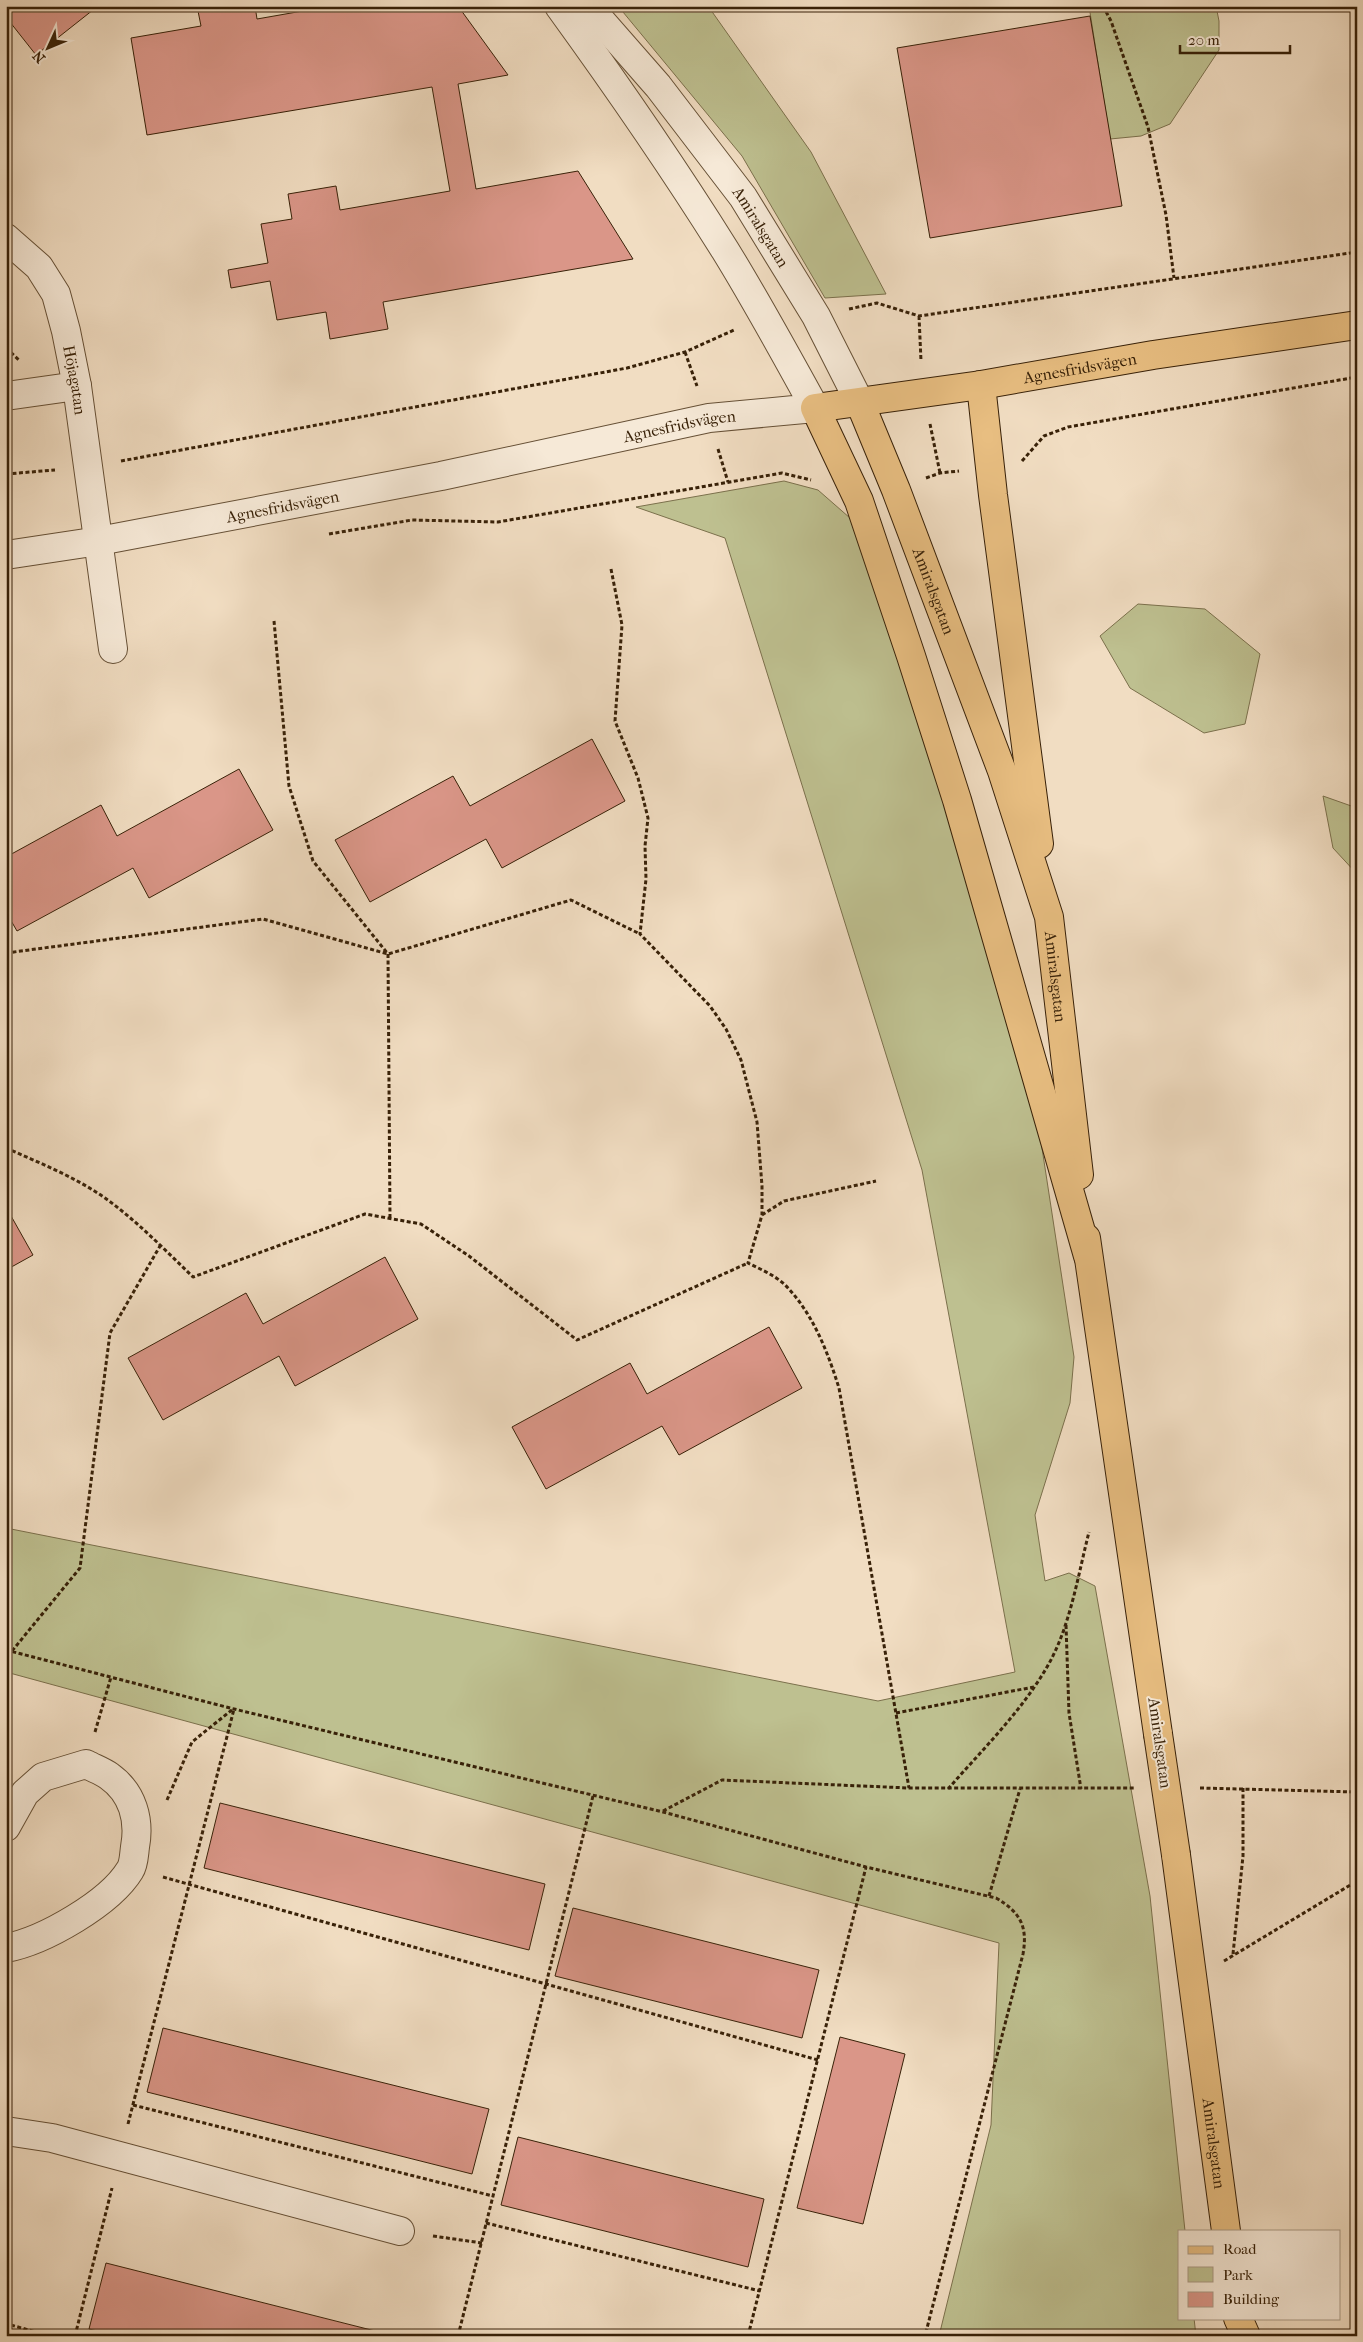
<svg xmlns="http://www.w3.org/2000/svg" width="1363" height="2342" font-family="'IM FELL French Canon',serif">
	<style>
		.green { fill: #bec090; stroke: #7b704c }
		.building { fill: #da9688; stroke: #382108 }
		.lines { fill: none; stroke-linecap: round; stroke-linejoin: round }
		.minor-casing { stroke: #665036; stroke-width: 30 }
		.major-casing { stroke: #382108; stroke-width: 30 }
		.path { stroke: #382108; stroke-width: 3; stroke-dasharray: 4 2.5; stroke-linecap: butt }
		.minor { stroke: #f6e9d7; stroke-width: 28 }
		.major { stroke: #e8be81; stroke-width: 28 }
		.major-bridge-casing { stroke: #382108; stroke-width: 30; stroke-linecap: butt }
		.major-bridge { stroke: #e8be81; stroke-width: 28 }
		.labels { text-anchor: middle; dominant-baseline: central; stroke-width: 4; stroke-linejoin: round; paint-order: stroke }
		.street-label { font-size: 16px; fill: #382108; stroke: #f6e9d7 }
	</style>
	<rect width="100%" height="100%" fill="#f1ddc2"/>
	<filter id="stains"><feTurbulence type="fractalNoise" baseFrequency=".004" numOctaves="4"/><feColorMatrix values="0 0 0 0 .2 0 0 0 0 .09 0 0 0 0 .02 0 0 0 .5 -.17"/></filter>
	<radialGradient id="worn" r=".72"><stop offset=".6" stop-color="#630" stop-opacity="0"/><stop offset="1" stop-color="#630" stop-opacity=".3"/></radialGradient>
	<path class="green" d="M618,6H708L811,152L886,294L825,298L742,156Z
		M1089,6H1216L1219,21V50L1170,124L1141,136L1110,139Z
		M784,481L818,490L850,518L932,755L1036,1109L1074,1357L1070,1403L1035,1515L1045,1581L1069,1573L1095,1586L1150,1896L1185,2231H1179V2318H1194L1196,2336H939L991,2125L999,1943L6,1672V1528L878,1701L1015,1672L922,1170L725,538L636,507Z
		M1138,604L1205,609L1260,654L1245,724L1204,733L1130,688L1100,636Z
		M1323,796L1357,808V874L1333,848Z"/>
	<path class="building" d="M6,6H98L36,55L6,17Z
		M197,6H255L257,19L331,6H458L508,75L458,84L476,189L578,171L633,259L383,302L388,329L330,339L326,312L277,320L270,281L231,288L228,270L268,263L261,224L292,219L288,194L336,186L340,210L450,191L432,87L147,135L131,38L201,26Z
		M1090,16L1122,206L930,238L897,48Z
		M592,739L625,801L502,868L486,839L370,902L335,840L453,776L470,806Z
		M239,769L273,830L149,898L133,868L17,931L6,912V857L101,805L117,836Z
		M6,1207L33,1255L6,1270Z
		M385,1257L418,1319L295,1386L279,1356L163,1420L128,1358L246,1293L263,1324Z
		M769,1327L802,1388L679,1455L662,1426L546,1489L512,1427L630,1363L647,1394Z
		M220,1803L545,1884L529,1950L204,1868Z
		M573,1908L819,1970L802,2038L555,1976Z
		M163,2028L489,2109L472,2174L147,2092Z
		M840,2037L905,2054L863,2224L797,2208Z
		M518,2137L764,2199L748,2267L501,2205Z
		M106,2263L395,2336H118L89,2329Z"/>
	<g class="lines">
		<g class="minor-casing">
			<g id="minor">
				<path id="s1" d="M588,6L658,86L743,197L816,316L860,403"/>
				<path id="s2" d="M6,238L39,267L56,294L66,331L77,386L113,649"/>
				<path d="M6,396L77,386"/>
				<path id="s3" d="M6,555L99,541L441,476L709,418L815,408C786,355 757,302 725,250C673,167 617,86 559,6"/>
				<path d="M6,1827L25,1793L43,1777L86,1764C93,1768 102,1771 109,1776C133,1793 140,1820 135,1847C134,1854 134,1864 130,1870C110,1903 44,1941 6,1948"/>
				<path d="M6,2131L52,2138L400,2231"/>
			</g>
		</g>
		<g class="major-casing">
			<g id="major">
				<path d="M981,385L993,495L1039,844"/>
				<path id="s4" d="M860,403L896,490L1002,771L1049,917L1079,1175"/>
				<path d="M1086,1238L1158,1734"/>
				<path id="s5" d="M1088,1256L957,800L911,656L859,501L815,408L981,385L1153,355L1357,325"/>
				<path id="s6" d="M1176,1855L1226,2231"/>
				<path d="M1238,2318L1246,2336"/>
			</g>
		</g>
		<path class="path" d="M1103,6L1111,21L1148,127L1166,215L1174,278
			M849,309L877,303L919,316L1357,252
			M919,316L921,361
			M6,348L19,360
			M685,352L697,386
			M930,424L940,473
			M718,449L728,482
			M121,461L627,368L685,352L734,330
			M1022,461L1044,436L1068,427L1357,377
			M6,474L55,470
			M926,478L940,473L959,471
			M329,534L412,520L498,522L782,473L811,480
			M611,569L622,625L615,721L638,778L648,818L645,846L646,879L640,934L710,1006L726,1029L741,1060L757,1122L762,1186V1215L748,1263C762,1270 777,1276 788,1288C814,1316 828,1353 839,1388L909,1788
			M274,621L289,786L313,861L388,954L390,1218
			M6,953L263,919L388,954L571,900L640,934
			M6,1148C40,1163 75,1177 105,1198C137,1221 165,1250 193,1277L365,1214L421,1224L469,1256L577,1340L748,1263
			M762,1215L784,1201L876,1181
			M1066,1625L1069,1713L1081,1789
			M6,1650L234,1709L663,1812L866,1867L996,1898C1020,1912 1028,1926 1023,1954L925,2336
			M12,1651L80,1568L110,1333L160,1246
			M896,1713L1034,1687
			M6,1725H7
			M95,1732L111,1677
			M1200,1788L1357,1792
			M948,1789C982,1750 1021,1712 1047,1667C1070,1628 1078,1575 1089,1532
			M167,1800L192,1742L233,1709
			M663,1811L722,1780L909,1788H1134
			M163,1877L818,2060
			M989,1896L1020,1789
			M1233,1954L1243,1856V1788
			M1224,1961L1357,1881
			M133,2105L493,2196
			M128,2124L234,1709
			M486,2223L760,2291
			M433,2236L482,2243
			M11,2325L50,2336
			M75,2336L112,2188
			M458,2336L593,1796
			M748,2336L866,1867"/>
		<use href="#minor" class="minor"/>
		<use href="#major" class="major"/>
		<g class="major-bridge-casing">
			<path id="major-bridge" d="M1158,1734L1176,1855"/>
		</g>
		<use href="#major-bridge" class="major-bridge"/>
	</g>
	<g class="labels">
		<g class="street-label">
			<text stroke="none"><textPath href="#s1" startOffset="281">Amiralsgatan</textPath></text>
			<text stroke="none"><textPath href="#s5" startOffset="1160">Agnesfridsvägen</textPath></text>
			<text stroke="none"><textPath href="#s2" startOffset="164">Höjagatan</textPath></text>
			<text stroke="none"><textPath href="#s3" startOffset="686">Agnesfridsvägen</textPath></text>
			<text stroke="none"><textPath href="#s3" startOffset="281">Agnesfridsvägen</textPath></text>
			<text stroke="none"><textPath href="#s4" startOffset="202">Amiralsgatan</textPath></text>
			<text stroke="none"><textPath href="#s4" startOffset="608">Amiralsgatan</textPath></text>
			<text transform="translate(1160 1743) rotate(82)">Amiralsgatan</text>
			<text stroke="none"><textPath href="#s6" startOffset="291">Amiralsgatan</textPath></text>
		</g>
	</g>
	<rect width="1363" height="2342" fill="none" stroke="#f1ddc2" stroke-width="25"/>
	<rect x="8" y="8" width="1348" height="2327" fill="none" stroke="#382108" stroke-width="2.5"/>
	<rect x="12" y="12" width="1338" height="2317" fill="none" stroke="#382108"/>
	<rect x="1178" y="2230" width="162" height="90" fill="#f6e9d7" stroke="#aa9984"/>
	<rect x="1188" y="2246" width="25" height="8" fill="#e8be81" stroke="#aa9984"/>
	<text x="1223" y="2254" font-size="15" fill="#382108">Road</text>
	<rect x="1188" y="2267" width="25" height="15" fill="#bec090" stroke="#aa9984"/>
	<text x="1223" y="2280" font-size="15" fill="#382108">Park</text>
	<rect x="1188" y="2292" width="25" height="15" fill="#da9688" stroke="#aa9984"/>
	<text x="1223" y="2304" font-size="15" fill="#382108">Building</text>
	<g transform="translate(48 48) rotate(226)" stroke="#f6e9d7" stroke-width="4" paint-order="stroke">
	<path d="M0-4L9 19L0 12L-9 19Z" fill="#382108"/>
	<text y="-8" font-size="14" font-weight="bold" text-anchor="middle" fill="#382108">N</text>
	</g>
	<path d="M1180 45v8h110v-8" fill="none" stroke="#382108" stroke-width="2.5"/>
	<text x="1188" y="45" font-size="15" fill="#382108" stroke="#f6e9d7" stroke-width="4" paint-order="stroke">20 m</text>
	<rect width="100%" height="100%" filter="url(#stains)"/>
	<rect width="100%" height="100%" fill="url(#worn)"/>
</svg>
